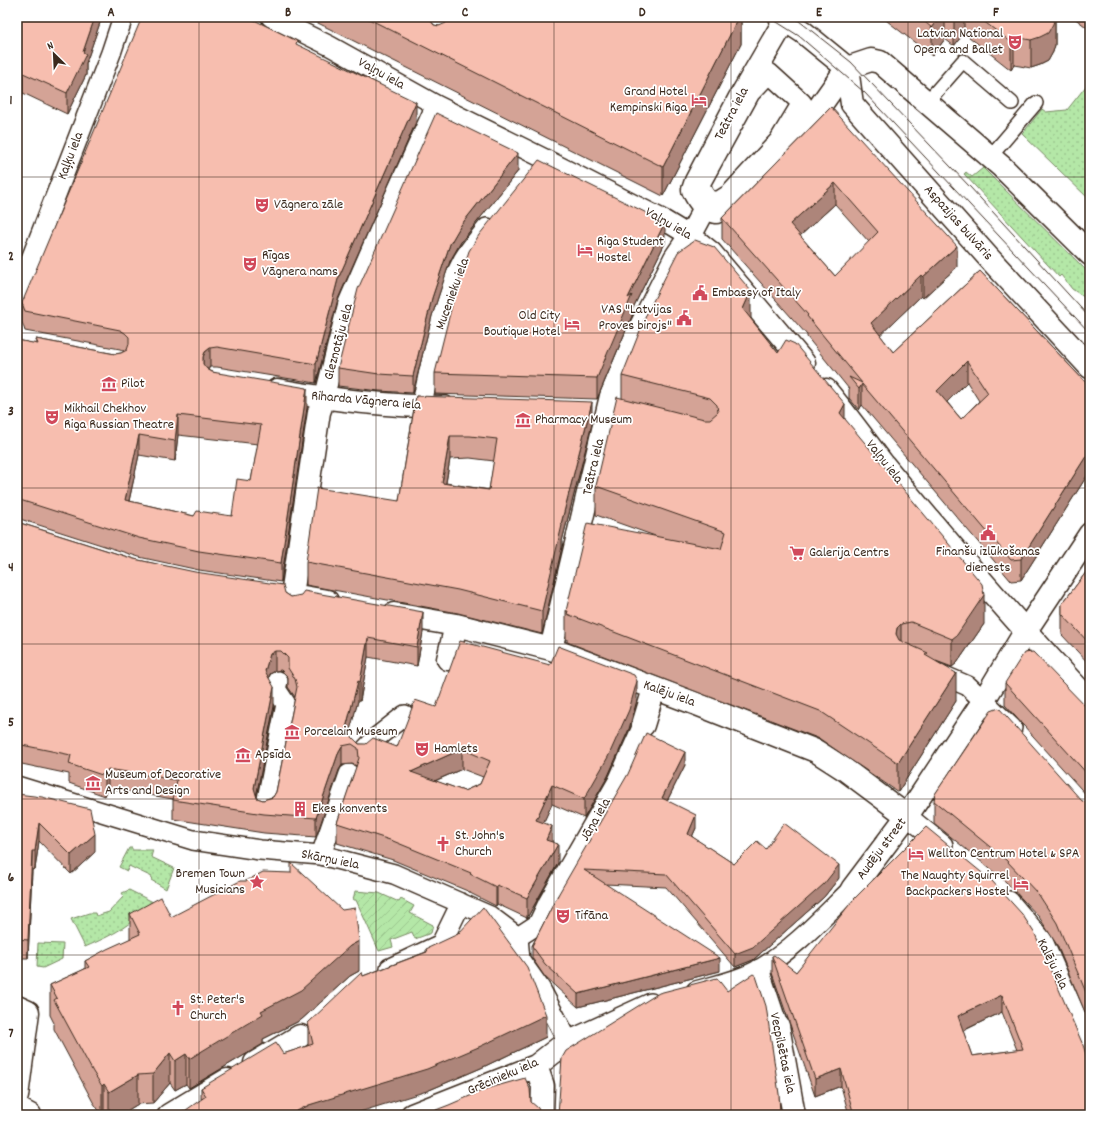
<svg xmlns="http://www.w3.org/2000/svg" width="1107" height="1132" font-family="Dekko,sans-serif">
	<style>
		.grass { fill: url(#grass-dots); stroke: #788862 }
		.garden { fill: url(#garden-furrows); stroke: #788862 }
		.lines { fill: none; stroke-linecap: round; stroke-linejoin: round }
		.service-casing { stroke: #3b2a1e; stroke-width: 16 }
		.pedestrian-casing { stroke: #3b2a1e; stroke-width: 22 }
		.minor-casing { stroke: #3b2a1e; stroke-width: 25 }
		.tertiary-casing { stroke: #3b2a1e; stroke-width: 25 }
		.service { stroke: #fff; stroke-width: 13 }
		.pedestrian { stroke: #fff; stroke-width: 19 }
		.minor { stroke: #fff; stroke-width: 22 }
		.tertiary { stroke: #fff; stroke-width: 22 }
		.tram { stroke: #3b2a1e; stroke-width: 1 }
		.wall { fill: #d4a396; stroke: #3b2a1e; fill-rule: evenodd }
		.shaded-wall { fill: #ad857a; stroke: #3b2a1e }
		.building { fill: #f7beaf; stroke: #3b2a1e; fill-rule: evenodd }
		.grid { fill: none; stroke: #3b2a1e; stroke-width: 1; stroke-opacity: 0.55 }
		.labels { text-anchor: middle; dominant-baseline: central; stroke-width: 3.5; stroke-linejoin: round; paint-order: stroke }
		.poi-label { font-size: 14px; fill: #3b2a1e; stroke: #fff; text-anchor: start }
		.street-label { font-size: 14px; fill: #3b2a1e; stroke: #fff }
		.neatline { fill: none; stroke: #3b2a1e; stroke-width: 1.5 }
		.grid-label { font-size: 13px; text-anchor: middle; font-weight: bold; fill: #3b2a1e }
	</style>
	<defs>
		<pattern id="grass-dots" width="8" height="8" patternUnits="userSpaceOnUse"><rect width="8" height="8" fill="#b4e7a7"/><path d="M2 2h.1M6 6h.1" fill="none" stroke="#9cc68f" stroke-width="1.8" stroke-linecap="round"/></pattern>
		<pattern id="garden-furrows" width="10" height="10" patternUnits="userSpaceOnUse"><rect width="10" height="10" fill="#b4e7a7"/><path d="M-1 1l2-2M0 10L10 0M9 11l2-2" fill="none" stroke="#9cc68f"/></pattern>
	</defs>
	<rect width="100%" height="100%" fill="#fff"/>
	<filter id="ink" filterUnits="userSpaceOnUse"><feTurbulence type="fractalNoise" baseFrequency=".025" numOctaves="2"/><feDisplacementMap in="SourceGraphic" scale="8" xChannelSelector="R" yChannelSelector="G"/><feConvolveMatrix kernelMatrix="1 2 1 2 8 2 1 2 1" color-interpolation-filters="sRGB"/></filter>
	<g filter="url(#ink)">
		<path class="grass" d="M1090,81V200L1022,134L1042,109L1046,112L1067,110Z
			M983,168L1090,274V301L1072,289L1061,275L1059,277L964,174L966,172L972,177Z
			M129,848H132V850H153L151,857L174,868L166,889L151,880L152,877L129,866L127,871L119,867Z
			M129,890L153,902C132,925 113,935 85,947L71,919L89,913H95L96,916L109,912L124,896L122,893Z
			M38,943L63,944L62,959L43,968L37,967Z"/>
		<path class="garden" d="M355,891L379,893L399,902L401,899L414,906L410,913L433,925L431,933L415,939L412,932L391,940L393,947L379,951L356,900H353Z"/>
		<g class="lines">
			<g class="service-casing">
				<path id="service" d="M927,102L963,61L1012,103
					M990,157L1036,103"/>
			</g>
			<g class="pedestrian-casing">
				<path id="pedestrian" d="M271,17L330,46L436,105L543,158L662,219L690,236
					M769,73L802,103L779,141L730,194L719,201H709L703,193L700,184L750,93Z
					M17,295L111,53L123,17
					M324,398L348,303L391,204L436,105
					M421,407C432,361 441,300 463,260C470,248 479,238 487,228
					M933,671L968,686L1012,728
					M362,753L377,737L405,715
					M17,786L193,840L260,850L321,855L394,874L490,916L518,937L520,960L540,988L568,1041L651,1003
					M265,809L286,704L276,689L278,681
					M907,816L943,845
					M321,855L349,774
					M1009,901L1043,941L1080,1025L1090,1054
					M518,937L538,924L548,903L618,781L643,725
					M390,968L441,944L461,903
					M759,969L778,1026
					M696,991C717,985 741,980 760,969C795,948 823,917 852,889"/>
			</g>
			<g class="minor-casing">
				<path id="minor" d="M785,20L739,99L696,181L693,190C699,203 703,207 716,212L731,203L749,186L818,109L847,68
					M690,236L711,253L804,363
					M277,390C333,400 388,406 444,407
					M826,390C846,414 864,439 883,464C950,545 1018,625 1090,701
					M324,398L319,412L292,595L327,601
					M394,614L456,625L551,649L694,703L816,751L844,769L907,816
					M551,649L611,396L636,336L675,258L690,236L705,208
					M448,659L456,625
					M643,725L654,689
					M852,889L907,816L984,700L1025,632L1090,534
					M17,1007L28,1012L17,1096
					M778,1026L794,1115
					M255,1063L300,1036
					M536,1066L543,1086L542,1115
					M17,1108L30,1115
					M169,1115L227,1080
					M412,1115L536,1066L568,1041"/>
			</g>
			<g class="tertiary-casing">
				<path id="tertiary" d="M780,17L803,32L847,68L852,104L988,257L1090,367
					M847,68L871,60L880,62L1002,167L1090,254"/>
			</g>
			<use href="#service" class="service"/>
			<use href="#pedestrian" class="pedestrian"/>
			<use href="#minor" class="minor"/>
			<use href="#tertiary" class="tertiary"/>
			<path class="tram" d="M769,17L799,36L864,92L1090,333
				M794,17L851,62L970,187L1090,318"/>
		</g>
		<path class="wall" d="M17,17H102L86,63V75L67,114L23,93L22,96L17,93Z
			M306,17H431V20L434,25L439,26L741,17V44L663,196Z
			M882,17H1055V45L1053,52L1048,61L1040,65L1031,68L1014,65L1011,70L964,33L954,46L945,39L932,56Z
			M1073,17H1090V30Z
			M297,45L416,122L338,299L316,383L217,367H210L208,370L307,408L281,582L199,570L139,557L20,519H17V340L36,344V339L115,354L121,353L124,351L120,349L25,331L22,322V303ZM178,435L258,444L251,481L232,516H194L129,501L139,455L175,461Z
			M831,107L957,267L923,298L921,296L880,335L893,352L980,271L1090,387V471L1021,580L1011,581L862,405L859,410L849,398V389L807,337V335L722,239V218ZM835,204L869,242L835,276L800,236ZM967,382L979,401L961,419L947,402Z
			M518,171L461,242L450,261L432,316L413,393L379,391L338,386V368Z
			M665,243L632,310V316L597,399L435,394V373Z
			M751,320L778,353L845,420L984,624L957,663L952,667L936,661L956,701L898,792L820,739L567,642V639H566V611L658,537L596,515V486L622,399V376Z
			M416,396L592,424L562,541V547L542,634L458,613L306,585V562L399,501ZM470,458L494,461L489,490L446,483L450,459Z
			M17,522L134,559L285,593L291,597L423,632L417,666L368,657L360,701H358L350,729L352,737L359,744L397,747L436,707L637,700L629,729L608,776L584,818L552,804L543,823L552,841L558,863L527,918L497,904L496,906L470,893V892L393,860L337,843V823L357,766L352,764L342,765L339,770L316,837L264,833L173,819V799L108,788L105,796L69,783V774L17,763ZM281,670L288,677V687L295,697L276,792L273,797L263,800L257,798V795L274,706L269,678L270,674L275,671ZM462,769L483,777L480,784L464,791L435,781Z
			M1090,567V665L1062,635V604Z
			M1005,683L1090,711V799L1005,705Z
			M685,765L667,801L696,828L692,837L734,864L766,849L839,878L824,897L753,960L735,967L666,887L605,884L720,971L578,1007L545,977L532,958V946L558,895Z
			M17,794L95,852L71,874L39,841L35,869L32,870L28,958H17Z
			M934,801H1082L1090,803V1024L1057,945L1039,917L1006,882L934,823Z
			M926,827L1090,1115H849L841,1086L815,1096L772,973V956L796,972ZM1002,1012L1017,1050L972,1056L963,1031Z
			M130,914L171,917L359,971L350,976L301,1020L263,1039V1044L189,1088L186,1084L175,1090L170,1083L153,1103L138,1104L120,1115H105L104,1114L102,1115L93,1102L54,1029V1023L50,1015V985L85,969V961L130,939Z
			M426,949L546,1037L481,1068L427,1091L201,1099V1088L283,1054L308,1046V1023L363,976L426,952Z"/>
		<path class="shaded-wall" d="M95,17H102L86,63V75L67,114V93L83,52Z
			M739,17H741V44L663,196V167Z
			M940,17H945V39L932,56V28Z
			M955,17H964V33L954,46V18Z
			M1055,17V45L1053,52L1048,61L1040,65L1031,68V40Z
			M1014,37V65L1011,70V42Z
			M23,73V93L22,96V75Z
			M416,102V122L338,299L316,383V364L338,279Z
			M518,153V171L461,242L450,261L432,316L413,393V376L432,298L450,244L461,225Z
			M835,183V204L790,245V224Z
			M665,222V243L632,310V316L597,399V378L628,298Z
			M957,246V267L923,298V277Z
			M921,275V296L871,344V323Z
			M751,291V320L743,309Z
			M210,348V367L205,371L203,376V357L205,352Z
			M967,361V382L937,412V391Z
			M862,384V405L859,410V389Z
			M307,388V408L281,582V563Z
			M592,402V424L562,541V547L542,634V611L561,524Z
			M845,404V433L840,413Z
			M178,415V435L175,461V441Z
			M139,435V455L125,519V500Z
			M450,436V459L442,505V483Z
			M1090,450V471L1021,580V559Z
			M984,595V624L957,663L952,667V639Z
			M423,612V632L417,666V647Z
			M901,624V652L896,634L897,628Z
			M368,638V657L360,701V682Z
			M275,651V671L270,674L265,691V671L270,654Z
			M956,673V701L898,792V763Z
			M358,681V701L346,745V728Z
			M637,681V700L629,729L608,776L584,818V799Z
			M274,687V706L254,807V788Z
			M342,746V765L339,770L316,837V818L339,751Z
			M462,749V769L411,791V772Z
			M685,752V765L662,811V798Z
			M108,769V788L105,796V776Z
			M552,785V804L536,839V820Z
			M696,815V828L688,846V834Z
			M39,823V841L35,869V851Z
			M552,826V845L546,840Z
			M95,834V852L71,874V855Z
			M558,844V863L527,918V898Z
			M32,851V870L28,958V940Z
			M839,865V878L824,897L753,960L735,967V954Z
			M497,885V904L496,906V887Z
			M359,941V971L350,976L301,1020L263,1039V1044L189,1088V1059L261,1011L350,946Z
			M720,958V971L578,1007V994Z
			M1002,995V1012L958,1033V1016Z
			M546,1015V1037L481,1068L427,1091L350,1115H289L309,1105Z
			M170,1053V1083L153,1103V1074Z
			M186,1054V1084L175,1090V1061Z
			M841,1069V1086L815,1096V1079Z
			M138,1075V1104L120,1115H109V1092Z
			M104,1084V1114L102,1115V1086Z"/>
		<path class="building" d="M17,17H95L83,52L86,54L67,93L23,73L22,75L17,72Z
			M142,17H248L297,41L296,44L416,102L338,279L316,364L217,347L210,348L205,352L203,357V364L207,369L212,372L307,388L281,563L199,551L139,538L20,500H17V340L38,344L36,339L115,354L121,353L127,350L129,344V337L125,333L120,330L25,311L22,303ZM178,415L261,425L251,481L237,479L232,516L197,511L194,516L125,500L139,435L175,441Z
			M365,17H430V20L434,25L439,26L446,23L449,17H739L663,167Z
			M919,17H940L932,28Z
			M978,17H1055L1053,24L1048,33L1040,37L1031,40L1014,37L1011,42Z
			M831,107L957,246L923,277L921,275L871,323L893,352L980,271L1090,387V450L1021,559L1011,560L862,384L859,389L849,377L862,383L807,316L808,315L722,218ZM835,183L878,232L835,276L790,224ZM967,361L988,393L961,419L937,391Z
			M436,113L518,153L461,225L450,244L432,298L413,376L379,374L338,368L358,289Z
			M539,160L665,222L628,298L632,295L597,378L435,373L453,301L469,251L479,235Z
			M695,240L714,247L751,291L743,309L778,353L786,340L795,344L845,404L840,413L982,584L984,595L957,635L952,639L911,622L901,624L897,628L896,634L899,640L928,653L925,655L956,673L898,763L820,711L567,614L568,611H566L587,523L721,549L726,532L596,486L617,397L704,419H710L718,412L717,405L710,398L622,376L647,313L678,252Z
			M416,396L592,402L561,524L562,525L542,611L458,590L306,562L317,488L399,501ZM450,436H470L497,439L489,490L442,483Z
			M17,522L134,559L195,572L283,585L285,593L291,597L301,595L304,591L423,612L417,647L368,638L360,682L358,681L346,728L352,730V737L359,744H366L373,738L397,747L415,700L436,707L460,641L550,665L558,646L634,675L637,681L629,710L608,757L584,799L552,785L536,820L552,826L546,840L558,844L527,898L497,885L496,887L470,874L471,873L393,841L337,823L359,758L358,748L352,744L342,746L339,751L316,818L264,814L173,800L177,780L108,769L105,776L69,764L71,755L17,744ZM275,651H281L288,658V668L295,679L297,687L276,792L273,797L263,800L257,798L254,788L274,687L265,671L270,654ZM462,749L490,761L480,784L464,791L411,772Z
			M1090,567V644L1062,614V604Z
			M1033,652L1090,711V777L1005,683L1024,653Z
			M999,708L1082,801L1090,803V1002L1057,923L1039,895L1006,860L934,801L935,794L991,711Z
			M646,733L685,752L662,798L696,815L688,834L734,864L757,841L766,849L784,823L839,865L824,884L753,947L735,954L666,874L584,870L720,958L578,994L545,964L532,946L558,895L628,774Z
			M17,794L42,797L90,809L95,834L71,855L39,823L35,851H32L28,940L17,939Z
			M926,827L992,881L1022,914L1035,934L1083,1045L1090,1067V1115H854L841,1069L815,1079L772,956L774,955L796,972L853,900ZM1002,995L1023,1049L972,1056L958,1016Z
			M291,863L342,910L355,908L359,941L350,946L301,990L261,1011L263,1014L189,1059L186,1054L175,1061L170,1053L153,1074L138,1075L109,1092L104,1084L102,1086L93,1072L54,1000L57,998L50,985L89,967L85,961L107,949L140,934L130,914L161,897L171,917L240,881H246L263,872L291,873Z
			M483,907L527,967L546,1015L481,1046L427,1069L309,1105L289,1115H179L206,1096L201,1088L276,1043L283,1054L313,1044L308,1023L362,972L363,976L427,952L426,949L458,934Z
			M753,974L756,976L766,1006L779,1094L780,1115H558L562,1058L566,1051L659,993L717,978L727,991Z
			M525,1078L530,1089L531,1102L538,1108L541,1115H423L449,1105L486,1089Z"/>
	</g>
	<path class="grid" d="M199,17V1115M376,17V1115M554,17V1115M731,17V1115M908,17V1115M17,177H1090M17,333H1090M17,488H1090M17,644H1090M17,799H1090M17,955H1090"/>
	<defs>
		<g id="theatre-bare" transform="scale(1.2)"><path d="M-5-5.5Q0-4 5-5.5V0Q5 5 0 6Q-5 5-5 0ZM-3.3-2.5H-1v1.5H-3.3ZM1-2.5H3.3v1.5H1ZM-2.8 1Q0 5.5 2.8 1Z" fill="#d1495b" stroke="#fff" stroke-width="2.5" paint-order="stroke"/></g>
		<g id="hotel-bare" transform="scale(1.2)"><path d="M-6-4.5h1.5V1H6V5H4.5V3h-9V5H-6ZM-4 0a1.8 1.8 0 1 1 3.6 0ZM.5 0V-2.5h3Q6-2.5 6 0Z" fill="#d1495b" stroke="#fff" stroke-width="2.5" paint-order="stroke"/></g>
		<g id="civic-bare" transform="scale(1.2)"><path d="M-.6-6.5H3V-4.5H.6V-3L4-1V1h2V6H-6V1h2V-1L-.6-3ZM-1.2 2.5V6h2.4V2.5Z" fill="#d1495b" stroke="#fff" stroke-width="2.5" paint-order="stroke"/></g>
		<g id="museum-bare" transform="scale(1.2)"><path d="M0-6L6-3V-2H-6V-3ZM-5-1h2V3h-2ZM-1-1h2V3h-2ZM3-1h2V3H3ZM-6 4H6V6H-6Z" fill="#d1495b" stroke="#fff" stroke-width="2.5" paint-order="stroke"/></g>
		<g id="supermarket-bare" transform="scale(1.2)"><path d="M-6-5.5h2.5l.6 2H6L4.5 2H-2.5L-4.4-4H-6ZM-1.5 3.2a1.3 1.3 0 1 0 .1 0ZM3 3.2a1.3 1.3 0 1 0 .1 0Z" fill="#d1495b" stroke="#fff" stroke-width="2.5" paint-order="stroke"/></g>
		<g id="building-bare" transform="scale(1.2)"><path d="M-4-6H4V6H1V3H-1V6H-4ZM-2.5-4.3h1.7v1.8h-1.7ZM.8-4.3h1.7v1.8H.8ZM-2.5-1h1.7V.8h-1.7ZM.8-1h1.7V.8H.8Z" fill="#d1495b" stroke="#fff" stroke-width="2.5" paint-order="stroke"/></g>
		<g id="church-bare" transform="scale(1.2)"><path d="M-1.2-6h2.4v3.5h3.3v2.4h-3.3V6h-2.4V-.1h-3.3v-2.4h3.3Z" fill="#d1495b" stroke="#fff" stroke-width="2.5" paint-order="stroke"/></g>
		<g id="sight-bare" transform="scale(1.2)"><path d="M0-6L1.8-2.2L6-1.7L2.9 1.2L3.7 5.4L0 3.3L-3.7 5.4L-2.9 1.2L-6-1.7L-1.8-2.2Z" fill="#d1495b" stroke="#fff" stroke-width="2.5" paint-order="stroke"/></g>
	</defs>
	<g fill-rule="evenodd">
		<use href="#theatre-bare" x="1015" y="42"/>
		<use href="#hotel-bare" x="699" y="100"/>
		<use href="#theatre-bare" x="262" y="205"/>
		<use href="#hotel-bare" x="585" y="250"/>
		<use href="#theatre-bare" x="250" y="264"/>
		<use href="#civic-bare" x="700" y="293"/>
		<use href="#civic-bare" x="684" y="318"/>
		<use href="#hotel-bare" x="572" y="324"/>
		<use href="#museum-bare" x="109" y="384"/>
		<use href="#theatre-bare" x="52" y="417"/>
		<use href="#museum-bare" x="523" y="420"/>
		<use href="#civic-bare" x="988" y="533"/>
		<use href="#supermarket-bare" x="797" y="553"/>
		<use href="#museum-bare" x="292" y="732"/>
		<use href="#theatre-bare" x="422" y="749"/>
		<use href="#museum-bare" x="243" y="755"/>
		<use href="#museum-bare" x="93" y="783"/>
		<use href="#building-bare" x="300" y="809"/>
		<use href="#church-bare" x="443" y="844"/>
		<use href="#hotel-bare" x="916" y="854"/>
		<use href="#sight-bare" x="257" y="882"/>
		<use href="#hotel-bare" x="1021" y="884"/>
		<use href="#theatre-bare" x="563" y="916"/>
		<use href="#church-bare" x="178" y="1008"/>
	</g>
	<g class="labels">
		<g class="poi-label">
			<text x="1003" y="34" text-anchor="end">Latvian National<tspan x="1003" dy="16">Opera and Ballet</tspan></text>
			<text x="687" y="92" text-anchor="end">Grand Hotel<tspan x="687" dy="16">Kempinski Riga</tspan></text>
			<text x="274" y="205">Vāgnera zāle</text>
			<text x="597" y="242">Riga Student<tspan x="597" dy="16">Hostel</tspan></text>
			<text x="262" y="256">Rīgas<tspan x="262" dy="16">Vāgnera nams</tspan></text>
			<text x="712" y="293">Embassy of Italy</text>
			<text x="672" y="310" text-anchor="end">VAS "Latvijas<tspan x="672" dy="16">Proves birojs"</tspan></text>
			<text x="560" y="316" text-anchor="end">Old City<tspan x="560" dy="16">Boutique Hotel</tspan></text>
			<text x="121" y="384">Pilot</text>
			<text x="64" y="409">Mikhail Chekhov<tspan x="64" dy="16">Riga Russian Theatre</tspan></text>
			<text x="535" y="420">Pharmacy Museum</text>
			<text x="988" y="552" text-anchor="middle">Finanšu izlūkošanas<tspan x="988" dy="16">dienests</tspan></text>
			<text x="809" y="553">Galerija Centrs</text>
			<text x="304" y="732">Porcelain Museum</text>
			<text x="434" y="749">Hamlets</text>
			<text x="255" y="755">Apsīda</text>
			<text x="105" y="775">Museum of Decorative<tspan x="105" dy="16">Arts and Design</tspan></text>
			<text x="312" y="809">Ekes konvents</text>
			<text x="455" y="836">St. John's<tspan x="455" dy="16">Church</tspan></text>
			<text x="928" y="854">Wellton Centrum Hotel &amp; SPA</text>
			<text x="245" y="874" text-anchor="end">Bremen Town<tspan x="245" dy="16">Musicians</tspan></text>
			<text x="1009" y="876" text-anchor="end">The Naughty Squirrel<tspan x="1009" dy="16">Backpackers Hostel</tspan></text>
			<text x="575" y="916">Tifāna</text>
			<text x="190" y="1000">St. Peter's<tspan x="190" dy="16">Church</tspan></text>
		</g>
		<g class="street-label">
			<text transform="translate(381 74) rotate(29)">Vaļņu iela</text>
			<text transform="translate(732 114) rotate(-62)">Teātra iela</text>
			<text transform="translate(71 156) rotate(-69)">Kaļķu iela</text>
			<text transform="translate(958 223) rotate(48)">Aspazijas bulvāris</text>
			<text transform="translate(668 224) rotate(30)">Vaļņu iela</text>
			<text transform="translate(453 294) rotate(-70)">Mucenieku iela</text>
			<text transform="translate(339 342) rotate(-75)">Gleznotāju iela</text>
			<text transform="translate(366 401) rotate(5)">Riharda Vāgnera iela</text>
			<text transform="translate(884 462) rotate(52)">Vaļņu iela</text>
			<text transform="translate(594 467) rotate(-77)">Teātra iela</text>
			<text transform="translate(669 694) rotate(20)">Kalēju iela</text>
			<text transform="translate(596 820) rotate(-60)">Jāņa iela</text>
			<text transform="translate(882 849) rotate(-53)">Audēju street</text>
			<text transform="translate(330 860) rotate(11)">Skārņu iela</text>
			<text transform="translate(1052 964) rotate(64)">Kalēju iela</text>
			<text transform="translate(782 1053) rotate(78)">Vecpilsētas iela</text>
			<text transform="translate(503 1077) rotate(-23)">Grēcinieku iela</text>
		</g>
	</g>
	<rect width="1107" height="1132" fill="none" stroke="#fff" stroke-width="44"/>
	<g transform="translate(54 54) rotate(336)" stroke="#ffffff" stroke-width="3" paint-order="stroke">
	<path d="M0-3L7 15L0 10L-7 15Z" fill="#3b2a1e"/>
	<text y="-6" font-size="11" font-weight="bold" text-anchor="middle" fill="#3b2a1e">N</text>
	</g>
	<rect x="22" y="22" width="1063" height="1088" class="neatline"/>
	<g class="grid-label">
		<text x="111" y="16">A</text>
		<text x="288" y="16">B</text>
		<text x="465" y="16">C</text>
		<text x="642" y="16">D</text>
		<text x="819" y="16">E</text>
		<text x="996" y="16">F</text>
		<text x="11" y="104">1</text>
		<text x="11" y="260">2</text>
		<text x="11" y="415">3</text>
		<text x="11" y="571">4</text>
		<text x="11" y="726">5</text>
		<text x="11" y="881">6</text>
		<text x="11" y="1037">7</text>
	</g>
</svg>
